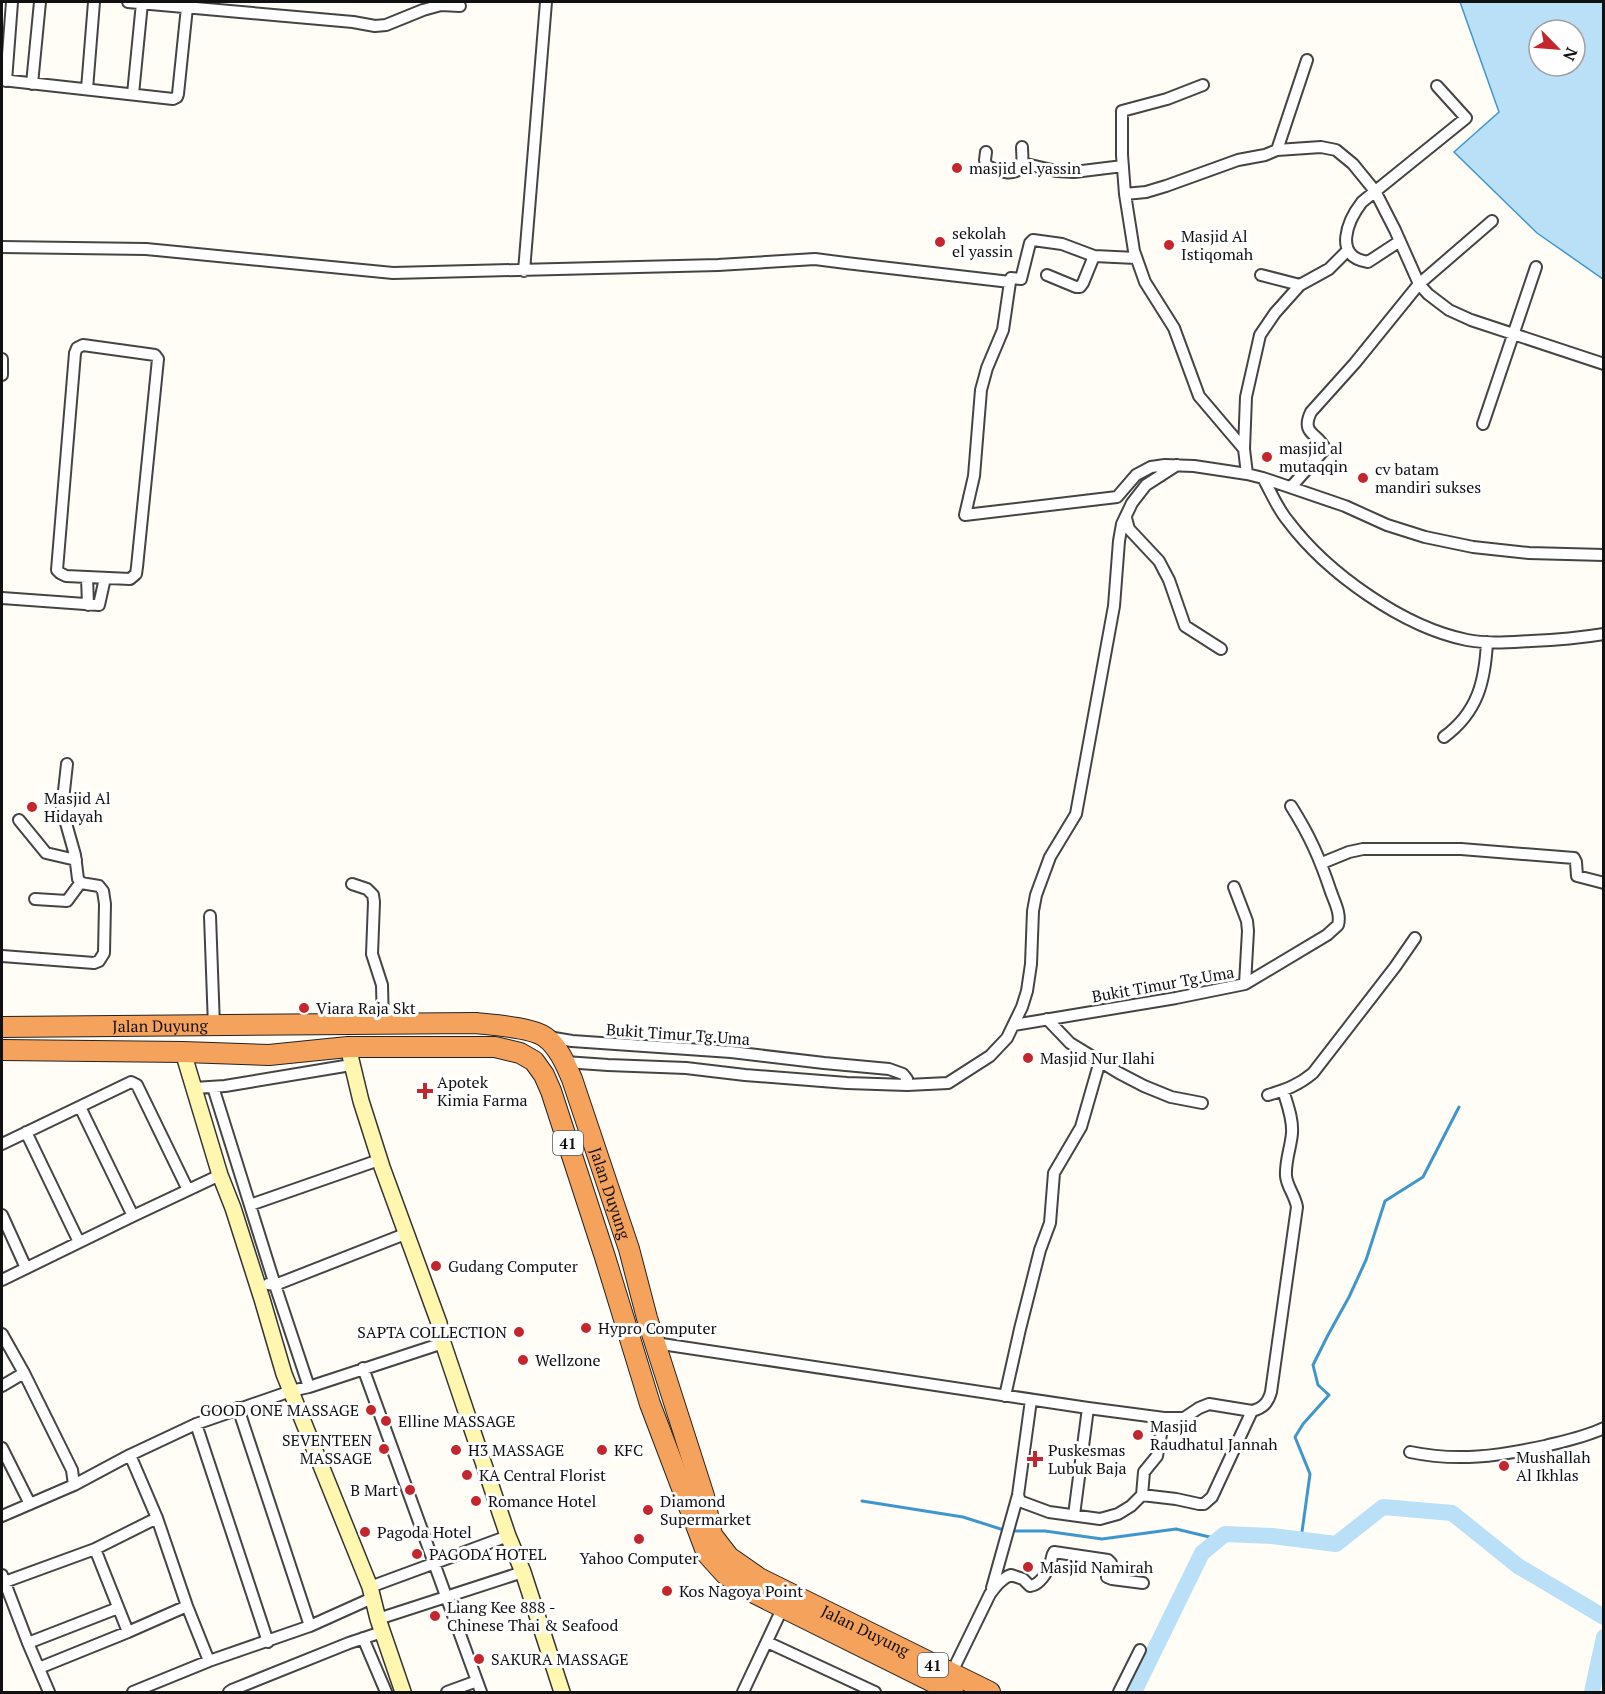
<svg xmlns="http://www.w3.org/2000/svg" width="1605" height="1694" font-family="'PT Serif',serif">
	<style>
		.water { fill: #b9e0f7; stroke: #3f96cf; stroke-width: 1.5; fill-rule: evenodd }
		.lines { fill: none; stroke-linecap: round; stroke-linejoin: round }
		.stream { stroke: #3f96cf; stroke-width: 3 }
		.river { stroke: #b9e0f7; stroke-width: 16 }
		.street-casing { stroke: #444; stroke-width: 14 }
		.secondary-casing { stroke: #333; stroke-width: 18 }
		.highway-casing { stroke: #222; stroke-width: 22 }
		.street { stroke: #fff; stroke-width: 10 }
		.secondary { stroke: #fff6b0; stroke-width: 15 }
		.highway { stroke: #f5a25d; stroke-width: 20 }
		.poi-dot { fill: #c4262e; stroke: #fff; stroke-width: 2 }
		.labels { text-anchor: middle; dominant-baseline: central; stroke-width: 6; stroke-linejoin: round; paint-order: stroke }
		.shield { fill: #fff; stroke: #585858; stroke-width: 1.5 }
		.shield-label { font-size: 15px; font-weight: bold; fill: #111 }
		.poi-label { font-size: 16px; fill: #111; stroke: #fff; text-anchor: start }
		.street-label { font-size: 16px; fill: #111; stroke: #fff }
	</style>
	<rect width="100%" height="100%" fill="#fffdf5"/>
	<path class="water" d="M1460,2H1603V279L1537,233L1454,152L1499,112ZM1539,30H1575V66H1539Z"/>
	<g class="lines">
		<path class="stream" d="M862,1501L963,1517L1007,1531H1045L1102,1539L1176,1529L1218,1539
			M1301,1539L1310,1474L1295,1437L1303,1424L1329,1395L1318,1385L1313,1365L1328,1335L1349,1297L1366,1260L1385,1201L1423,1177L1459,1107"/>
		<path class="river" d="M1134,1692L1202,1553L1225,1534L1272,1536L1336,1544L1383,1507L1452,1513L1518,1566L1604,1617
			M1592,1692L1604,1637"/>
		<g class="street-casing">
			<path id="street" d="M128,2L353,22L375,26L386,25L423,10L441,5L460,6
				M2,80L173,99L177,97L178,94L187,7
				M6,81L12,2
				M32,84L40,2
				M1203,85L1167,99L1122,111V155L1125,194L1134,251L1145,282L1174,328L1199,396L1244,449
				M87,89L94,2
				M133,94L142,3
				M1277,150L1307,60
				M986,152L985,160L986,165C996,171 1018,179 1022,163C1023,158 1022,152 1022,147
				M1022,163L1056,171L1074,172L1123,166
				M1125,194L1146,192L1166,186L1238,160L1265,155L1277,150L1321,147L1336,150L1353,164L1375,191L1395,230L1419,284L1428,294L1449,310L1471,320L1604,364
				M1400,241L1368,262C1332,257 1348,220 1362,202L1466,118L1437,86
				M2,247L146,249L393,273L718,265L815,259L846,263L1010,282L1011,278L1021,279L1030,243L1033,240L1062,244L1094,256L1136,258
				M524,271L546,2
				M1047,275L1076,287H1080L1083,283L1094,256
				M1261,275L1300,285
				M1010,282L1003,330L987,368L981,390L974,476L965,515L1117,497L1136,475L1151,467L1165,465L1194,466L1247,474L1263,478L1345,506L1387,525L1425,537L1473,547L1529,553L1604,555
				M83,345L155,355L158,359L137,567L136,574L130,579L66,576L60,573L57,570L75,353L77,348Z
				M2,359V375
				M1483,424L1536,267
				M1247,474L1244,449L1246,397L1260,335L1275,313L1300,285L1329,269L1348,250
				M1263,478C1271,492 1277,508 1288,521C1327,573 1403,627 1467,640C1488,644 1510,642 1531,641C1555,640 1579,638 1604,634
				M1291,487L1325,449C1319,433 1300,435 1311,412L1355,363L1419,284L1492,221
				M1126,518L1129,529L1159,561L1169,580L1185,626L1221,649
				M87,577L88,605
				M2,598L99,605L105,578
				M1444,737C1478,712 1485,681 1487,642
				M19,820L46,853L76,860
				M1322,863L1349,852L1363,849H1461L1574,858L1576,862L1577,876L1604,883
				M352,884L367,889L373,895L374,902L372,954L382,985L383,1024
				M1234,887L1247,921L1248,931L1245,984
				M35,899L67,901L81,882
				M210,916L214,1026
				M2,956L94,963L99,961L104,953L105,904L103,891L99,886L81,883L78,879L75,855L62,809L67,764
				M1047,1019L1070,1043L1119,1073L1144,1086L1171,1097L1202,1103
				M1014,1025L1176,998L1245,984L1327,935L1338,925C1341,914 1335,903 1331,892C1320,859 1310,836 1291,806
				M548,1037L572,1041L731,1052L824,1063L889,1069L903,1074L907,1079V1085
				M565,1062L608,1065L686,1068L745,1075L847,1083L907,1085L948,1083L990,1056L1007,1038L1022,1007L1027,991L1031,964L1033,911L1036,895L1050,857L1076,814L1114,606L1119,541L1122,524L1132,503L1146,485L1177,465
				M213,1087L275,1285L309,1387
				M194,1088L225,1086L351,1065
				M1268,1095C1285,1090 1299,1085 1313,1073L1395,967L1415,938
				M80,1107L133,1216
				M26,1132L79,1242
				M2,1144L131,1082L137,1085L188,1190
				M250,1205L379,1160
				M2,1215L26,1268
				M2,1280L133,1216L220,1175
				M268,1284L275,1285L405,1234
				M2,1334L24,1373L72,1470L74,1485
				M655,1343L1088,1408L1164,1418H1184L1199,1408L1209,1404L1252,1411C1263,1408 1268,1403 1271,1392L1297,1207C1295,1195 1287,1187 1286,1176C1285,1161 1291,1147 1292,1133C1293,1118 1287,1104 1283,1090
				M363,1368C402,1477 441,1585 481,1692
				M2,1386L24,1373
				M1005,1396L1020,1329L1040,1250L1050,1223L1054,1173L1081,1127L1100,1061
				M238,1408L310,1626
				M196,1424L268,1642
				M2,1448L30,1504
				M1410,1452C1458,1462 1498,1456 1545,1446C1565,1441 1585,1437 1604,1428
				M130,1455L157,1518L187,1606L209,1661
				M1018,1495L1020,1501L1022,1502L1049,1512L1100,1519L1118,1514L1131,1506L1142,1495L1144,1472L1157,1456L1164,1418
				M1142,1495L1176,1499L1199,1504H1204L1212,1497L1252,1411
				M1074,1515L1088,1408
				M2,1516L74,1485L130,1455L196,1424L291,1391L309,1387L443,1343
				M95,1549L128,1632
				M2,1575L28,1643L49,1692
				M2,1583L95,1549L157,1518
				M370,1587L508,1536
				M992,1588L1018,1495L1031,1400
				M378,1619L523,1572
				M363,1638L386,1692
				M767,1642L875,1692
				M28,1643L118,1608
				M39,1668L128,1632L187,1606
				M951,1674L990,1594C996,1586 1002,1578 1011,1575L1023,1579L1030,1586C1039,1585 1046,1574 1050,1565C1052,1560 1051,1556 1054,1552L1108,1560L1111,1563L1107,1577L1112,1579L1143,1583
				M133,1692L209,1661L310,1626L370,1599L372,1593
				M229,1692L232,1690L349,1643L382,1632
				M447,1692L477,1681
				M743,1692L783,1607
				M1119,1692L1140,1650"/>
		</g>
		<g class="secondary-casing">
			<path id="secondary" d="M348,1047L361,1101L382,1167L439,1323L443,1343L508,1536L523,1572L562,1692
				M183,1052L220,1175L233,1208L262,1299L284,1374L370,1587L378,1619L403,1692"/>
		</g>
		<g class="highway-casing">
			<g id="highway">
				<path id="s1" d="M2,1027L476,1023C493,1025 531,1027 545,1037C558,1046 566,1065 572,1079L629,1249L647,1318L704,1496L712,1535L729,1557L759,1578L990,1692"/>
				<path d="M2,1050L183,1052L269,1055L348,1047H495L520,1053L534,1061L544,1075L551,1091L605,1257L650,1404L707,1554L725,1574L744,1588L953,1692"/>
			</g>
		</g>
		<use href="#street" class="street"/>
		<use href="#secondary" class="secondary"/>
		<use href="#highway" class="highway"/>
	</g>
	<g class="poi-dot">
		<circle cx="957" cy="168" r="6"/>
		<circle cx="940" cy="242" r="6"/>
		<circle cx="1169" cy="245" r="6"/>
		<circle cx="1267" cy="457" r="6"/>
		<circle cx="1363" cy="478" r="6"/>
		<circle cx="32" cy="807" r="6"/>
		<circle cx="304" cy="1008" r="6"/>
		<circle cx="1028" cy="1058" r="6"/>
		<path d="M422 1082h6v6h6v6h-6v6h-6v-6h-6v-6h6z"/>
		<circle cx="436" cy="1266" r="6"/>
		<circle cx="586" cy="1328" r="6"/>
		<circle cx="519" cy="1332" r="6"/>
		<circle cx="523" cy="1360" r="6"/>
		<circle cx="371" cy="1410" r="6"/>
		<circle cx="386" cy="1421" r="6"/>
		<circle cx="1138" cy="1435" r="6"/>
		<circle cx="384" cy="1449" r="6"/>
		<circle cx="456" cy="1450" r="6"/>
		<circle cx="602" cy="1450" r="6"/>
		<path d="M1032 1450h6v6h6v6h-6v6h-6v-6h-6v-6h6z"/>
		<circle cx="1504" cy="1466" r="6"/>
		<circle cx="467" cy="1475" r="6"/>
		<circle cx="410" cy="1490" r="6"/>
		<circle cx="476" cy="1501" r="6"/>
		<circle cx="648" cy="1510" r="6"/>
		<circle cx="365" cy="1532" r="6"/>
		<circle cx="639" cy="1539" r="6"/>
		<circle cx="417" cy="1554" r="6"/>
		<circle cx="1028" cy="1567" r="6"/>
		<circle cx="667" cy="1591" r="6"/>
		<circle cx="435" cy="1616" r="6"/>
		<circle cx="479" cy="1659" r="6"/>
	</g>
	<g class="labels">
		<g class="shield">
			<rect x="553" y="1131" width="30" height="24" rx="4.5"/>
			<rect x="918" y="1653" width="30" height="24" rx="4.5"/>
		</g>
		<g class="shield-label">
			<text x="568" y="1143">41</text>
			<text x="933" y="1665">41</text>
		</g>
		<g class="poi-label">
			<text x="969" y="168">masjid el yassin</text>
			<text x="952" y="233">sekolah<tspan x="952" dy="18">el yassin</tspan></text>
			<text x="1181" y="236">Masjid Al<tspan x="1181" dy="18">Istiqomah</tspan></text>
			<text x="1279" y="448">masjid al<tspan x="1279" dy="18">mutaqqin</tspan></text>
			<text x="1375" y="469">cv batam<tspan x="1375" dy="18">mandiri sukses</tspan></text>
			<text x="44" y="798">Masjid Al<tspan x="44" dy="18">Hidayah</tspan></text>
			<text x="316" y="1008">Viara Raja Skt</text>
			<text x="1040" y="1058">Masjid Nur Ilahi</text>
			<text x="437" y="1082">Apotek<tspan x="437" dy="18">Kimia Farma</tspan></text>
			<text x="448" y="1266">Gudang Computer</text>
			<text x="598" y="1328">Hypro Computer</text>
			<text x="507" y="1332" text-anchor="end">SAPTA COLLECTION</text>
			<text x="535" y="1360">Wellzone</text>
			<text x="359" y="1410" text-anchor="end">GOOD ONE MASSAGE</text>
			<text x="398" y="1421">Elline MASSAGE</text>
			<text x="1150" y="1426">Masjid<tspan x="1150" dy="18">Raudhatul Jannah</tspan></text>
			<text x="372" y="1440" text-anchor="end">SEVENTEEN<tspan x="372" dy="18">MASSAGE</tspan></text>
			<text x="468" y="1450">H3 MASSAGE</text>
			<text x="614" y="1450">KFC</text>
			<text x="1048" y="1450">Puskesmas<tspan x="1048" dy="18">Lubuk Baja</tspan></text>
			<text x="1516" y="1457">Mushallah<tspan x="1516" dy="18">Al Ikhlas</tspan></text>
			<text x="479" y="1475">KA Central Florist</text>
			<text x="398" y="1490" text-anchor="end">B Mart</text>
			<text x="488" y="1501">Romance Hotel</text>
			<text x="660" y="1501">Diamond<tspan x="660" dy="18">Supermarket</tspan></text>
			<text x="377" y="1532">Pagoda Hotel</text>
			<text x="429" y="1554">PAGODA HOTEL</text>
			<text x="639" y="1558" text-anchor="middle">Yahoo Computer</text>
			<text x="1040" y="1567">Masjid Namirah</text>
			<text x="679" y="1591">Kos Nagoya Point</text>
			<text x="447" y="1607">Liang Kee 888 -<tspan x="447" dy="18">Chinese Thai &amp; Seafood</tspan></text>
			<text x="491" y="1659">SAKURA MASSAGE</text>
		</g>
		<g class="street-label">
			<text transform="translate(1163 984) rotate(-10)">Bukit Timur Tg.Uma</text>
			<text stroke="none"><textPath href="#s1" startOffset="158">Jalan Duyung</textPath></text>
			<text transform="translate(678 1034) rotate(4)">Bukit Timur Tg.Uma</text>
			<text stroke="none"><textPath href="#s1" startOffset="716">Jalan Duyung</textPath></text>
			<text stroke="none"><textPath href="#s1" startOffset="1256">Jalan Duyung</textPath></text>
		</g>
	</g>
	<rect width="1605" height="1694" fill="none" stroke="#111111" stroke-width="6"/>
	<g transform="translate(1557 48) rotate(115)"><circle r="28" fill="#ffffff" stroke="#a0a0a0" stroke-width="1.5"/>
	<path d="M0-4.5L10 22L0 15L-10 22Z" fill="#c4262e"/>
	<text y="-9" font-size="16" font-weight="bold" text-anchor="middle" fill="#111111">N</text>
	</g>
</svg>
